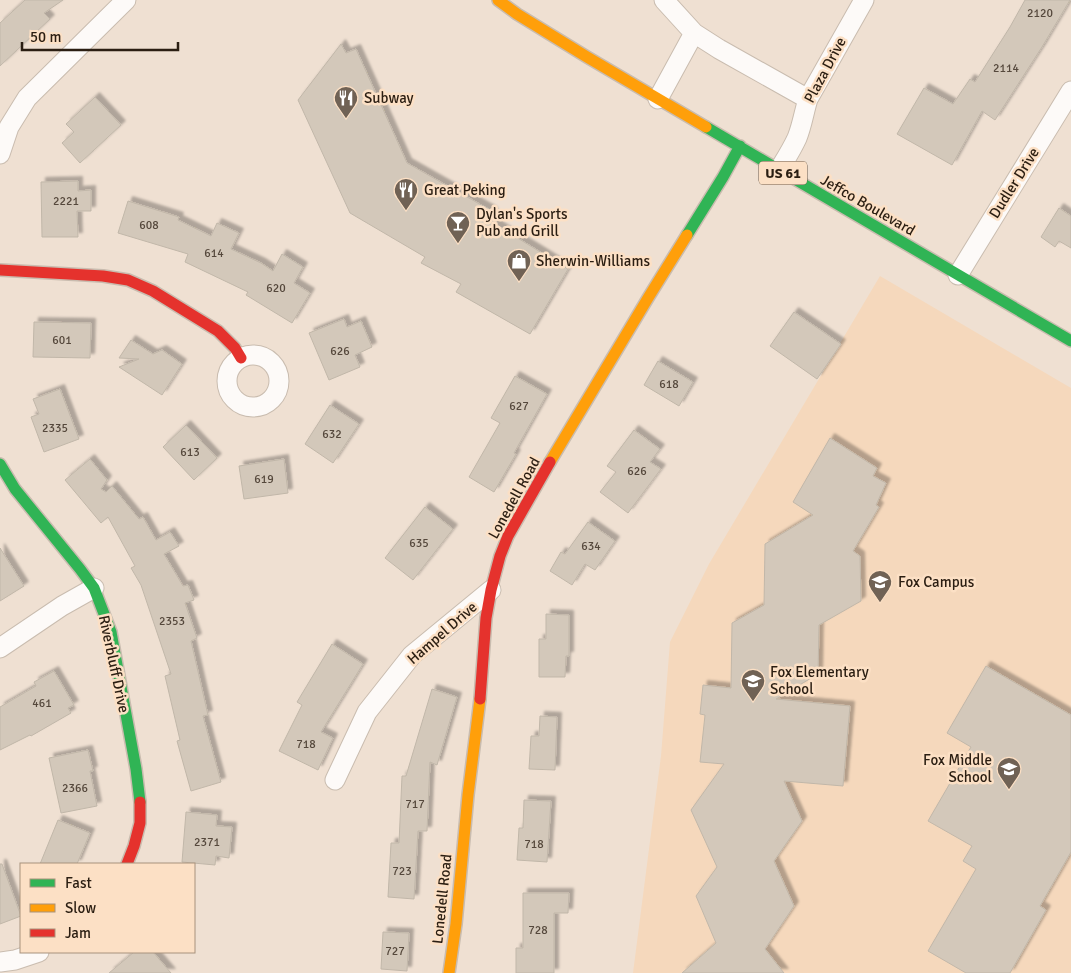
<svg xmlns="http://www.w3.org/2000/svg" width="1071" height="973" font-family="Signika,sans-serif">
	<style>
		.built { fill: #f5d8bc }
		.building { fill: #d3c8ba; stroke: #c1b7a9; filter: url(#shadow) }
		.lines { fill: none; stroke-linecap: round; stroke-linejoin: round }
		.street-casing { stroke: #c9bcaf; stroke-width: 21 }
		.fast-casing { stroke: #c9bcaf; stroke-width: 14 }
		.slow-casing { stroke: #c9bcaf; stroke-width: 14 }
		.jam-casing { stroke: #c9bcaf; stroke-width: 14 }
		.street { stroke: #fdfaf8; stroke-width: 19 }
		.fast { stroke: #30b455; stroke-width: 11 }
		.slow { stroke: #ff9f0a; stroke-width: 11 }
		.jam { stroke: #e5322d; stroke-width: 11 }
		.labels { text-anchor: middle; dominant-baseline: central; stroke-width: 5; stroke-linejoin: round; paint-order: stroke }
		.number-label { font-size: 12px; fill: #55483c }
		.shield { fill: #fce0c5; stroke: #6a5848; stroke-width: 1 }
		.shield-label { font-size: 14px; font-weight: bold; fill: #2b1e12 }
		.street-label { font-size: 15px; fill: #2b1e12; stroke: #fce0c5 }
		.poi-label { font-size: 15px; fill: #2b1e12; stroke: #fce0c5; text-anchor: start }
	</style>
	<defs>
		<filter id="shadow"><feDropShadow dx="4.5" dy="-4.5" stdDeviation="1" flood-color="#0004"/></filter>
	</defs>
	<rect width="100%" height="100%" fill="#efe0d2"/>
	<path class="built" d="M880,276L1071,388V973H633L661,756L670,642L709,564Z"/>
	<path class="building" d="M25,0H63L44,13L50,19L0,66V23Z
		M1025,0H1070L1042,47L995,120L982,111L952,165L897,134L924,88L953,104L970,79L975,82L1010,27Z
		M341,44L346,53L356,49L407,163L492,211L498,226L568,269L530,334L456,292L461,284L421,263L425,257L350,213L298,100Z
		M95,97L121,125L80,163L62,143L74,132L66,124Z
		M78,181V191L91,190V211H77L78,237H42L41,182Z
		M128,201L179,217L178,220L211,236L217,223L239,233L231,249L261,263L273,271L282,254L303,267L294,283L310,293L292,323L246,295L248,292L185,262L188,254L118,233Z
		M1059,208L1071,216V248L1059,241L1055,247L1041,237Z
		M794,312L841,344L817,379L770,346Z
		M344,319L347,327L361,321L372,347L355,355L360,367L329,380L309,333Z
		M34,322L91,323L90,358L33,357Z
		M131,340L153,354L162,350L182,364L162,395L119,367L139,359L119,358Z
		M658,361L693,382L679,406L644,385Z
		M515,376L547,394L514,453L516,454L494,492L469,477L500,423L491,418Z
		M60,389L79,439L44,452L31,417L39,414L33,399Z
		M330,405L359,424L333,463L305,444Z
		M186,425L217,458L194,480L163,447Z
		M634,430L660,449L650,462L661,469L628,513L600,492L616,472L607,466Z
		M830,438L877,468L873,476L886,483L876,505L879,507L853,551L860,556L861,601L819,625L818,674L776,699L850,706L843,786L784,781L802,821L774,861L794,906L765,949L784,973H682L716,943L696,896L717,867L691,810L724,764L700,762L705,715L700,714L703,685L731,688L732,623L764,605L765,544L813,515L793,502Z
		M90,459L107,480L101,489L106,492L112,486L139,519L143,517L156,540L170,532L179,546L164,554L183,586L188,585L194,600L185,603L197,638L191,641L208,715L203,716L221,782L191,791L177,741L180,740L165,676L171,674L141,585L131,568L135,566L108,517L101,523L65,480Z
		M284,459L288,493L244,499L239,466Z
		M425,507L453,529L413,580L385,558Z
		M588,522L615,541L595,570L585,564L572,585L550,571L561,552L565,554Z
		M0,548L24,586L0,601Z
		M546,614L569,615V656H566L565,677H539V639H546Z
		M332,644L363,664L321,732L333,738L318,770L279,751L302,705L297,702Z
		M986,666L1071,715V852L1040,906L1046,910L1010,973H966L928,951L976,869L963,861L972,846L928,821L971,747L947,733Z
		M54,671L74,705L68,708L71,713L31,736L30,735L0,750V707L36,686L34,682Z
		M432,689L457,697L437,765L430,762L427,831H418L414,899L388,897L391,843H399L402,776H406Z
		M540,716L557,717L555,770L529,769L531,736H539Z
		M88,750L93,771H90L97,806L61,813L49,758Z
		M524,800L551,801L547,862L517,860L519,828H523Z
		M186,812L217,815L216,826L232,827L229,858L216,856L215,865L182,862Z
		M58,820L90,833L77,864H40Z
		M0,864H2L21,916L0,924Z
		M523,893H569L568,913H554V973H516V948H523Z
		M383,932L409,933L407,971L381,969Z
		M134,952H153L171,973H109Z"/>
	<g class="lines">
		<g class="street-casing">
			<path id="street" d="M664,0L694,33L719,49L808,99
				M658,99L694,33
				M0,154L9,127L27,98L126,0
				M779,170C785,160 792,149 797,138C802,126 804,112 808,99L864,0
				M958,275L1071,91
				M227 381a26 26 0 1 1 52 0a26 26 0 1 1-52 0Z
				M0,648L62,606L94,588
				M335,780L367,712L412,655L491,590
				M0,962L15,960L39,952"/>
		</g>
		<g class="fast-casing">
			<path id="fast" d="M706,127L1071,341
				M687,235L723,177L740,146
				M0,464L15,489L80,569L94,588L111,632L136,769L140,802"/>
		</g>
		<g class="slow-casing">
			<path id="slow" d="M498,0L517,14L587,57L706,127
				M550,462L648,298L687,235
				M449,973L456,924L468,795L480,699"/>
		</g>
		<g class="jam-casing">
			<path id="jam" d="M0,270L103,276L128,280L153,291L218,331L235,348L241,358
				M480,699L486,618L491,590L500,556L508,536L550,462
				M127,864L134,846L140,823V802"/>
		</g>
		<use href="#street" class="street"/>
		<use href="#fast" class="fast"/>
		<use href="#slow" class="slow"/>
		<use href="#jam" class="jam"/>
	</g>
	<defs>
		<g id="restaurant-pin" transform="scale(1.25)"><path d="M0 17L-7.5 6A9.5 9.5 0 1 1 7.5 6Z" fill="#706255" stroke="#fce0c5"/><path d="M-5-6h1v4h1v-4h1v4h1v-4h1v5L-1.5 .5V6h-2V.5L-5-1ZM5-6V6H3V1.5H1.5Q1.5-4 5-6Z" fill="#fff"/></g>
		<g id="bar-pin" transform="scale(1.25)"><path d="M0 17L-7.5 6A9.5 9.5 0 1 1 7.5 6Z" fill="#706255" stroke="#fce0c5"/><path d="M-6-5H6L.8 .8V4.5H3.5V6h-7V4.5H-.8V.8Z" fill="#fff"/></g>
		<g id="shop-pin" transform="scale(1.25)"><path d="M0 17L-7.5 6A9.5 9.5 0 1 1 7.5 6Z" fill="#706255" stroke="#fce0c5"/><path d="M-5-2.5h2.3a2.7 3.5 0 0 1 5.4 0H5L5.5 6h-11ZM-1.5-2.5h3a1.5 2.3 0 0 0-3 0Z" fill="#fff"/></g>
		<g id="school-pin" transform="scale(1.25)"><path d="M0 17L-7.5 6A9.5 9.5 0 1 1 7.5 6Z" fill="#706255" stroke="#fce0c5"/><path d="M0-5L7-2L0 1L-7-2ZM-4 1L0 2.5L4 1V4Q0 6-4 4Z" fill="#fff"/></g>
	</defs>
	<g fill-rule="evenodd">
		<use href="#restaurant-pin" x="346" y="98"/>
		<use href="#restaurant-pin" x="406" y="190"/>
		<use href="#bar-pin" x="458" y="223"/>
		<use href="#shop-pin" x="519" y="261"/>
		<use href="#school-pin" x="880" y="582"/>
		<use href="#school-pin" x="753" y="681"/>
		<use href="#school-pin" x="1009" y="769"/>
	</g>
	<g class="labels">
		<g class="number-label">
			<text x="1040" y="13">2120</text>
			<text x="1006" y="68">2114</text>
			<text x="66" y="201">2221</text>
			<text x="149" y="225">608</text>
			<text x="214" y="253">614</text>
			<text x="276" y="288">620</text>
			<text x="62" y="340">601</text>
			<text x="340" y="351">626</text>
			<text x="669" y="384">618</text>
			<text x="519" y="406">627</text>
			<text x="55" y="428">2335</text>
			<text x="332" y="434">632</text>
			<text x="190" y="452">613</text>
			<text x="637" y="471">626</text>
			<text x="264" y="479">619</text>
			<text x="419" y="543">635</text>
			<text x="591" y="546">634</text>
			<text x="172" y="621">2353</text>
			<text x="42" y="703">461</text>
			<text x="306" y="744">718</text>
			<text x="75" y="788">2366</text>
			<text x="415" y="804">717</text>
			<text x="207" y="842">2371</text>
			<text x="534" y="844">718</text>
			<text x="402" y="871">723</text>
			<text x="538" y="930">728</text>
			<text x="395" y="951">727</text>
		</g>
		<rect class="shield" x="759" y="161.5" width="48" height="23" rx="4"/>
		<g class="shield-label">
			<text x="783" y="173">US 61</text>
		</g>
		<g class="street-label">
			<text transform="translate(825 70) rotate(-62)">Plaza Drive</text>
			<text transform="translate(1014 183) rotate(-58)">Dudler Drive</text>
			<text transform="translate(868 205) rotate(30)">Jeffco Boulevard</text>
			<text transform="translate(514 498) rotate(-61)">Lonedell Road</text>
			<text transform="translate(442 633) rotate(-41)">Hampel Drive</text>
			<text transform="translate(114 664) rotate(78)">Riverbluff Drive</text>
			<text transform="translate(442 899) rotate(-84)">Lonedell Road</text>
		</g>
		<g class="poi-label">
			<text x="364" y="98">Subway</text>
			<text x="424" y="190">Great Peking</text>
			<text x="476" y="214">Dylan's Sports<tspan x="476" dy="17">Pub and Grill</tspan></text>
			<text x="536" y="261">Sherwin-Williams</text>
			<text x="898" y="582">Fox Campus</text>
			<text x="770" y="672">Fox Elementary<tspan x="770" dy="17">School</tspan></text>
			<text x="992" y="760" text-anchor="end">Fox Middle<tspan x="992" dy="17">School</tspan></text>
		</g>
	</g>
	<rect x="20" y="863" width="175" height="90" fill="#fce0c5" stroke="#a8927d"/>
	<rect x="30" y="879" width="25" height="8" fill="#30b455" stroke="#a8927d"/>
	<text x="65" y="888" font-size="15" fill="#2b1e12">Fast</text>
	<rect x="30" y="904" width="25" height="8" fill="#ff9f0a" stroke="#a8927d"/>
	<text x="65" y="913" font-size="15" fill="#2b1e12">Slow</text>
	<rect x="30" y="929" width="25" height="8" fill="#e5322d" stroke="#a8927d"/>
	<text x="65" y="938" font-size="15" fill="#2b1e12">Jam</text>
	<path d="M22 42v8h156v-8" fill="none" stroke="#2b1e12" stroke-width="2.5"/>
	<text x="30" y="42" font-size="15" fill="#2b1e12" stroke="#fce0c5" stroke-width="4" paint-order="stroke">50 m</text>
</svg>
